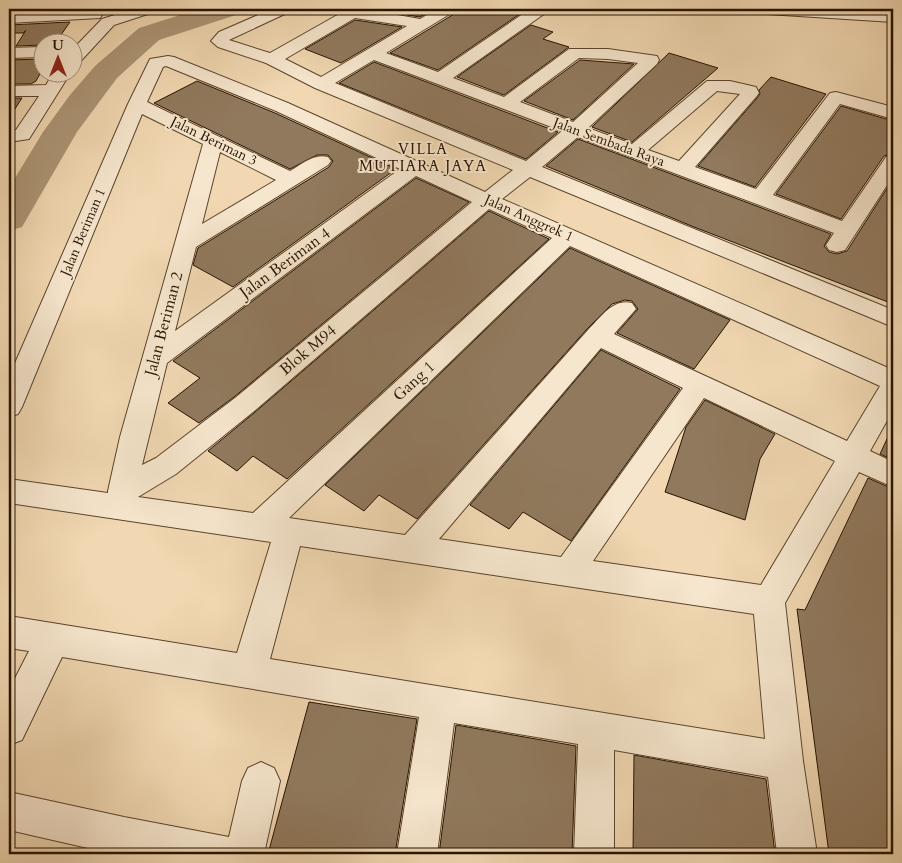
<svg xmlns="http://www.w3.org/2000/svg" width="902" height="863" font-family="Cardo,serif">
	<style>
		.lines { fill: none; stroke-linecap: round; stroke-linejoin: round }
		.river { fill: #ac9575; fill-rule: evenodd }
		.building { fill: #90795d; stroke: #271200 }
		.minor-casing { stroke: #5a442c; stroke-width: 2 }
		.minor { fill: #f6e6cd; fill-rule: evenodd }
		.labels { text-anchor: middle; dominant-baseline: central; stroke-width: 4; stroke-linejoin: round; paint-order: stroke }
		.far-street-label { font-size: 14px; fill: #271200; stroke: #f6e6cd }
		.far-neighbourhood-label { font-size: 15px; letter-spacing: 1px; fill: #271200; stroke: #f6e6cd }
		.street-label { font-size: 16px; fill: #271200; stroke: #f6e6cd }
	</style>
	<rect width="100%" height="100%" fill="#f1d8b2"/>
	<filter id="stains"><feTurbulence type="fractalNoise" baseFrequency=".004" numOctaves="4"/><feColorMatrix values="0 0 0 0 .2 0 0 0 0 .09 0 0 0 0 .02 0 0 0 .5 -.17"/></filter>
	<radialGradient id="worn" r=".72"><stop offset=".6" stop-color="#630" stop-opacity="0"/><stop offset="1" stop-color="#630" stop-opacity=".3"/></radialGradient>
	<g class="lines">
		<path class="river" d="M199,9H240L236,15L159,40L117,78L77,132L22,227L9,231V188L43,132L70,95L95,66L139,28Z"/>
	</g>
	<path class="building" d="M409,9H434L420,17L401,14Z
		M458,9H527L438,70L390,53L454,14Z
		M355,20L402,27L341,63L305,49Z
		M70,22L56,42H42V45L16,46L26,30L23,33H9V25Z
		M531,25L553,32L543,39L569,47L504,95L457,77Z
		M669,53L718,68L632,142L592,127Z
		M42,59V70L36,81L31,84H9V60Z
		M580,60L634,64L573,120L524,101Z
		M374,62L558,132L526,159L339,83Z
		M771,77L826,94L755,187L698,166L757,98L760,94L759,90Z
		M197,81L275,113L396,169L233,287L193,265L198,248L329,167L333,161L328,155H317L290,169L154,103Z
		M9,98H22L9,118Z
		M841,106L893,121V153L884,156L841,219L776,194Z
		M578,139L831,234L824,246L829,252L837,254L847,251L893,179V304L694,227L546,166Z
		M416,178L469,202L234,397L199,423L168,403L200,378L173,361Z
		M489,211L549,239L287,479L253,456L237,471L208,451L254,413Z
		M570,248L730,320L694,369L617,333L638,309L632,301L625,300L612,304L587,329L417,519L379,495L364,511L325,485Z
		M601,350L680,389L571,541L523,512L509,529L470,505Z
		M705,400L775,434L760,459L745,520L665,492L686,427Z
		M893,426V460L880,454Z
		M868,478L893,489V854H829L797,609L805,610Z
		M309,702L417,719L395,854H268Z
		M456,725L576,746L572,854H439Z
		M634,755L766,779L775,854H633Z"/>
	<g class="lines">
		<g class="minor-casing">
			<path id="minor" d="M134,9H157L154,12L114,25L78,64L72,65V50L102,19Z
				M272,9H292L289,12L229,40L270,53L348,9H364L420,19L437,9H456L453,12L386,53L438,72L530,9H546L547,11L544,14L453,78L504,97L569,49H608L657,56L659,60L657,64L588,128L632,144L707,81H730L756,87L759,93L756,97L695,167L756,189L830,93L836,92L893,107V119L840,104L773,195L842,221L886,157L893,155V176L845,250L837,252L829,250L826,245L834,233L578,137L542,167L893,310V327L530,177L502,199L893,370V410L870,451L893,462V487L859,472L785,603L803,761L817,854H777L768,777L614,750V854H574L578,744L454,723L437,854H397L419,717L62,657L22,740L9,745V690L29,651L9,648V616L237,653L271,542L9,503V479L108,493V491L120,437L203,144L142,114L22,407L18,414L9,417V377L128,104L150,59L168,56L174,57L288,103L485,192L513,170L315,88L266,63L218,47L211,41L219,32ZM355,18L407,26L321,77L285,59ZM579,58L608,59L638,63L573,122L520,102ZM374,60L562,131L526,161L335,83ZM166,66L276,111L400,169L175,331L196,247L328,165L331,161L328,157C314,153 302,164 290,171L147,102L163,67ZM717,91L740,94L679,161L648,150ZM220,152L276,180L202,224ZM416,176L472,202L235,398L156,458L142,465L167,363ZM489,209L552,238L253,513L138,497L176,474L253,412ZM570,246L880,386L847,441L614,334L636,309L632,303C613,298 601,317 588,330L405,535L289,518ZM601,348L683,388L561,557L439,539ZM704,398L835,461L761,585L593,561ZM300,546L754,614L765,739L270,659Z
				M759,9H837L893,12V22L767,14L762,12Z
				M94,10L100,12L102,15L100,18L9,23V13Z
				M42,47V57L9,58V48Z
				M54,72H71L29,139L9,142V130H16L39,96H9V86L46,85Z
				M261,762L274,768L280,781L264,854H114L9,830V792L124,817L229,837L242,781L248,768Z"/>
		</g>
		<use href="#minor" class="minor"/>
	</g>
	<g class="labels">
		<g class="far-street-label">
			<text transform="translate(214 141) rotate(26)">Jalan Beriman 3</text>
			<text transform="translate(609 142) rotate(20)">Jalan Sembada Raya</text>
			<text transform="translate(529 218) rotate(24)">Jalan Anggrek 1</text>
			<text transform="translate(83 232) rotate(-67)">Jalan Beriman 1</text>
		</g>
		<g class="far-neighbourhood-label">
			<text x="423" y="149">VILLA<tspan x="423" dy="17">MUTIARA JAYA</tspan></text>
		</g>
		<g class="street-label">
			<text transform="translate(285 263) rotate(-36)">Jalan Beriman 4</text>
			<text transform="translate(164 324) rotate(-75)">Jalan Beriman 2</text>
			<text transform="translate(308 350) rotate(-40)">Blok M94</text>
			<text transform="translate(414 381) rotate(-43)">Gang 1</text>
		</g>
	</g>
	<rect width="902" height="863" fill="none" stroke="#f1d8b2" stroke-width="30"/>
	<rect x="10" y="10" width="882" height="843" fill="none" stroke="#271200" stroke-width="2.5"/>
	<rect x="15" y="15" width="872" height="833" fill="none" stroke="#271200"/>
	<g transform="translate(58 58)"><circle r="24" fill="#f6e6cd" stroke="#a3917b"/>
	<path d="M0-4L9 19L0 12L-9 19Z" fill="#8f2418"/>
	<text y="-8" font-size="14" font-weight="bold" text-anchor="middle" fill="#271200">U</text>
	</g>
	<rect width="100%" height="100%" filter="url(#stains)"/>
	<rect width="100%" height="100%" fill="url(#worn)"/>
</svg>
